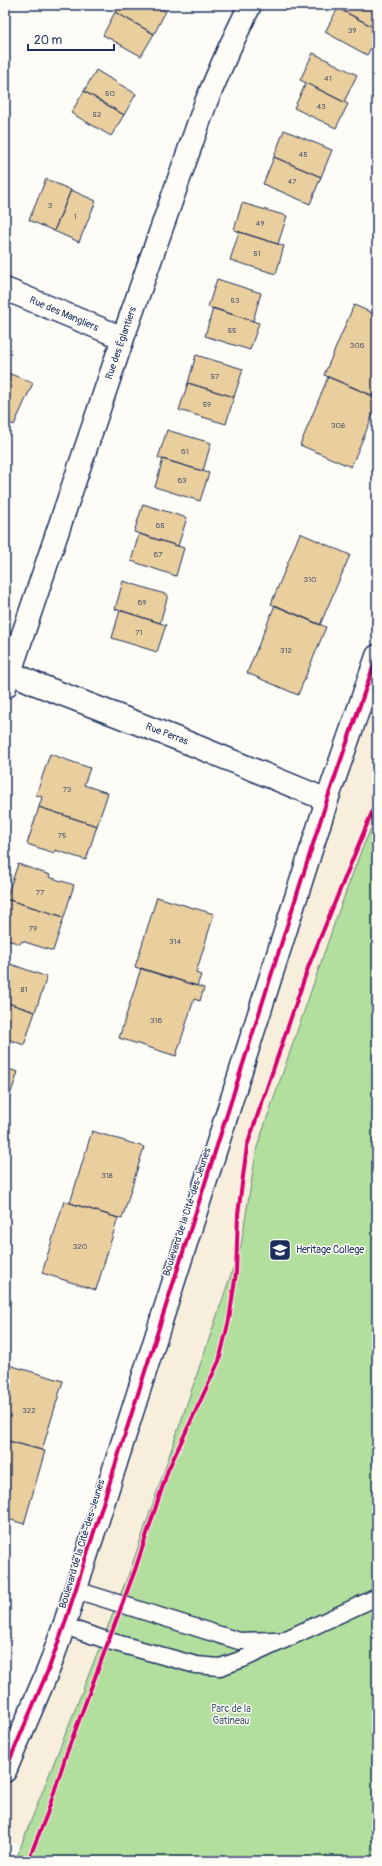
<svg xmlns="http://www.w3.org/2000/svg" width="382" height="1866" font-family="Pangolin,sans-serif">
	<style>
		.built { fill: #f7eedc }
		.green { fill: #b2df9e; stroke: #66877e }
		.building { fill: #e9ce9e; stroke: #1b2f5e }
		.lines { fill: none; stroke-linecap: round; stroke-linejoin: round }
		.lane-casing { stroke: #1b2f5e; stroke-width: 19 }
		.street-casing { stroke: #1b2f5e; stroke-width: 25 }
		.secondary-casing { stroke: #1b2f5e; stroke-width: 25 }
		.lane { stroke: #fdfcf7; stroke-width: 16 }
		.street { stroke: #fdfcf7; stroke-width: 22 }
		.secondary { stroke: #fdfcf7; stroke-width: 22 }
		.cycleway-casing { stroke: #fdfcf7; stroke-width: 6 }
		.cycleway { stroke: #d6006c; stroke-width: 4 }
		.labels { text-anchor: middle; dominant-baseline: central; stroke-width: 3; stroke-linejoin: round; paint-order: stroke }
		.number-label { font-size: 8px; fill: #4e576e }
		.street-label { font-size: 10px; fill: #1b2f5e; stroke: #fdfcf7 }
		.poi-label { font-size: 10px; fill: #1b2f5e; stroke: #fdfcf7; text-anchor: start }
		.park-label { font-size: 10px; fill: #415b6e; stroke: #fdfcf7 }
	</style>
	<rect width="100%" height="100%" fill="#fdfcf7"/>
	<filter id="ink" filterUnits="userSpaceOnUse"><feTurbulence type="fractalNoise" baseFrequency=".025" numOctaves="2"/><feDisplacementMap in="SourceGraphic" scale="8" xChannelSelector="R" yChannelSelector="G"/><feConvolveMatrix kernelMatrix="1 2 1 2 8 2 1 2 1" color-interpolation-filters="sRGB"/></filter>
	<g filter="url(#ink)">
		<path class="built" d="M377,656V1861L50,1851L5,1841V1771Z"/>
		<path class="green" d="M377,815V1861H15L131,1568L241,1245L257,1147L337,916L361,851Z"/>
		<path class="building" d="M120,5H155L166,11L154,34L115,12Z
			M346,5H377V29L343,11Z
			M338,8L377,29V37L367,55L325,32Z
			M115,12L154,34L141,56L103,35Z
			M313,53L357,75L344,102L300,80Z
			M96,70L136,94L124,115L84,91Z
			M306,83L348,104L336,128L294,108Z
			M84,91L124,115L111,136L71,113Z
			M284,130L332,150L321,177L274,157Z
			M274,157L321,177L310,204L263,184Z
			M46,179L71,190L54,231L29,220Z
			M71,190L96,201L79,242L54,231Z
			M242,203L287,216L278,244L234,230Z
			M239,232L284,246L276,274L230,260Z
			M217,279L261,293L253,321L208,307Z
			M354,305L377,315V389L374,396L324,375Z
			M213,308L259,323L250,350L205,336Z
			M196,355L243,369L234,397L188,383Z
			M8,373L33,383L14,425L5,421V380Z
			M328,377L377,398V405L351,467L300,445Z
			M188,383L234,397L226,424L179,410Z
			M167,430L211,443L203,471L158,458Z
			M163,459L209,473L200,501L155,487Z
			M143,504L187,518L178,546L134,532Z
			M300,533L350,555L320,625L271,604Z
			M139,534L184,548L176,576L131,561Z
			M123,581L168,595L160,623L115,609Z
			M275,605L326,627L298,695L247,673Z
			M120,610L166,625L157,652L112,638Z
			M50,754L90,768L84,785L108,793L97,826L39,807L42,797L36,795Z
			M39,807L97,826L86,860L55,850L54,853L27,844Z
			M18,864L50,875L49,877L74,885L64,917L6,899Z
			M157,897L214,914L196,973L201,975L197,986L135,967Z
			M6,899L64,917L53,951L22,941L20,944L5,939Z
			M5,962L47,977L35,1012L5,1002Z
			M141,968L204,988L200,1001L194,999L176,1056L119,1038Z
			M5,1002L35,1012L24,1045L5,1038Z
			M5,1068L18,1072L7,1104L5,1103Z
			M92,1131L144,1147L122,1219L70,1203Z
			M64,1201L118,1218L96,1290L42,1273Z
			M9,1365L63,1381L42,1450L5,1440V1379Z
			M5,1440L45,1451L24,1524L5,1518Z"/>
		<g class="lines">
			<g class="lane-casing">
				<path id="lane" d="M76,1590L239,1641L274,1640
					M64,1626L109,1641L196,1665L220,1667L243,1659L377,1597"/>
			</g>
			<g class="street-casing">
				<path id="street" d="M5,289L123,338
					M5,670L36,684L191,744L327,800
					M5,687L123,338L206,102L228,51L250,5"/>
			</g>
			<g class="secondary-casing">
				<path id="secondary" d="M5,1771L49,1668L64,1626L327,800L377,656"/>
			</g>
			<use href="#lane" class="lane"/>
			<use href="#street" class="street"/>
			<use href="#secondary" class="secondary"/>
			<g class="cycleway-casing">
				<path id="cycleway" d="M5,1771L49,1668L64,1626L327,800L377,656
					M28,1861L47,1814L66,1755L135,1570L168,1470L219,1361L229,1320L236,1273L238,1214L247,1146L309,965L377,800"/>
			</g>
			<use href="#cycleway" class="cycleway"/>
		</g>
	</g>
	<defs>
		<g id="university-square" transform="scale(1.15)"><rect x="-9" y="-9" width="18" height="18" rx="4" fill="#1b2f5e" stroke="#fdfcf7"/><path d="M0-5L7-2L0 1L-7-2ZM-4 1L0 2.5L4 1V4Q0 6-4 4Z" fill="#fff"/></g>
	</defs>
	<g fill-rule="evenodd">
		<use href="#university-square" x="280" y="1250"/>
	</g>
	<g class="labels">
		<g class="number-label">
			<text x="352" y="30">39</text>
			<text x="328" y="78">41</text>
			<text x="110" y="93">50</text>
			<text x="321" y="106">43</text>
			<text x="97" y="114">52</text>
			<text x="303" y="154">45</text>
			<text x="292" y="181">47</text>
			<text x="50" y="205">3</text>
			<text x="75" y="216">1</text>
			<text x="260" y="223">49</text>
			<text x="257" y="253">51</text>
			<text x="235" y="300">53</text>
			<text x="232" y="330">55</text>
			<text x="357" y="345">306</text>
			<text x="215" y="376">57</text>
			<text x="207" y="404">59</text>
			<text x="338" y="425">308</text>
			<text x="185" y="451">61</text>
			<text x="182" y="480">63</text>
			<text x="160" y="525">65</text>
			<text x="158" y="554">67</text>
			<text x="310" y="579">310</text>
			<text x="142" y="602">69</text>
			<text x="139" y="632">71</text>
			<text x="286" y="650">312</text>
			<text x="67" y="789">73</text>
			<text x="62" y="835">75</text>
			<text x="40" y="892">77</text>
			<text x="33" y="928">79</text>
			<text x="175" y="941">314</text>
			<text x="24" y="989">81</text>
			<text x="156" y="1020">316</text>
			<text x="107" y="1175">318</text>
			<text x="80" y="1246">320</text>
			<text x="29" y="1410">322</text>
		</g>
		<g class="street-label">
			<text transform="translate(64 314) rotate(23)">Rue des Mangliers</text>
			<text transform="translate(121 343) rotate(-71)">Rue des Églantiers</text>
			<text transform="translate(167 734) rotate(21)">Rue Perras</text>
			<text transform="translate(187 1212) rotate(-72)">Boulevard de la Cité-des-Jeunes</text>
			<text transform="translate(82 1544) rotate(-73)">Boulevard de la Cité-des-Jeunes</text>
		</g>
		<g class="poi-label">
			<text x="296" y="1250">Heritage College</text>
		</g>
		<g class="park-label">
			<text x="231" y="1709">Parc de la<tspan x="231" dy="12">Gatineau</tspan></text>
		</g>
	</g>
	<rect width="382" height="1866" fill="none" stroke="#fdfcf7" stroke-width="20"/>
	<rect x="10" y="10" width="362" height="1846" fill="none" stroke="#1b2f5e" stroke-width="1.5" filter="url(#ink)"/>
	<path d="M28 44v6h86v-6" fill="none" stroke="#1b2f5e" stroke-width="2"/>
	<text x="34" y="44" font-size="12" fill="#1b2f5e" stroke="#fdfcf7" stroke-width="3" paint-order="stroke">20 m</text>
</svg>
